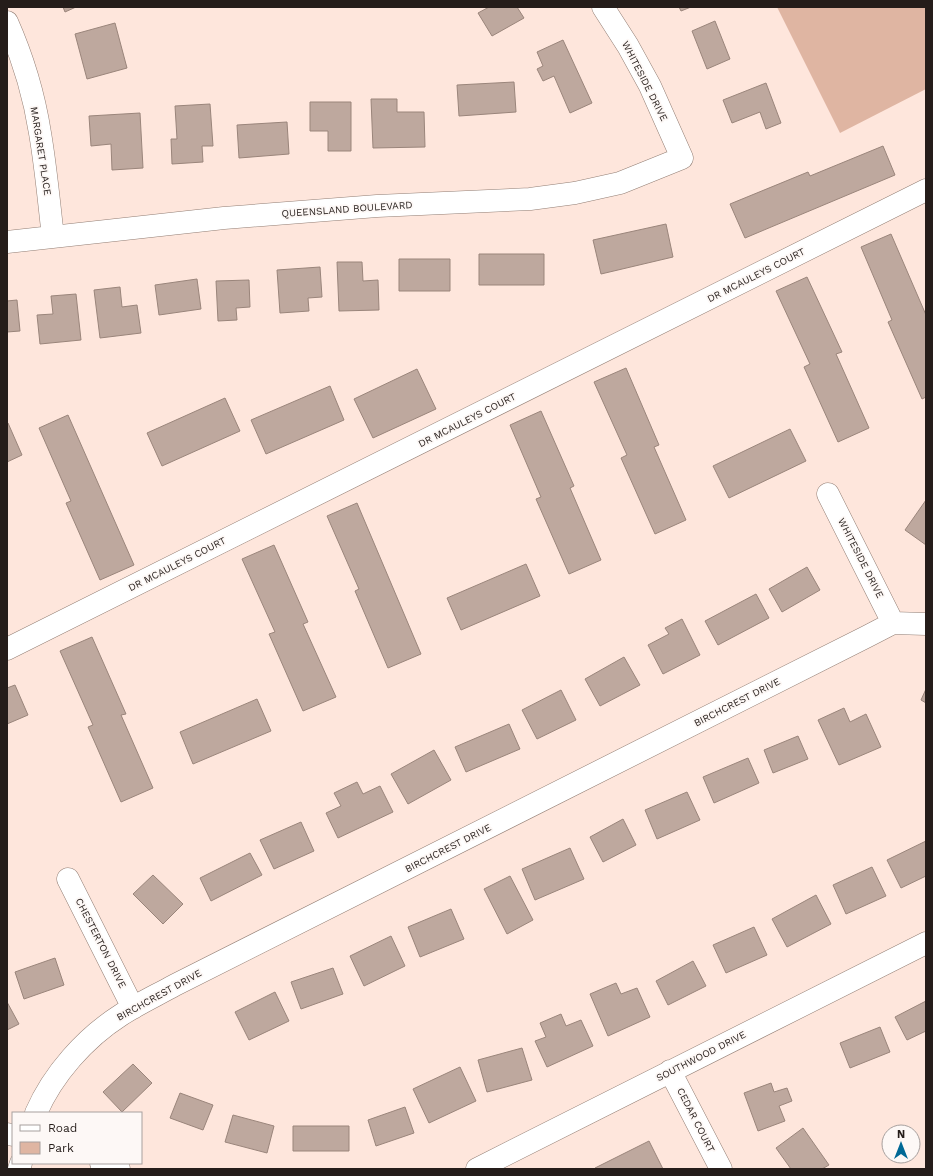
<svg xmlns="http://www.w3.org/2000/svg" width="933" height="1176" font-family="'Work Sans',sans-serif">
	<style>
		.green { fill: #dfb5a2 }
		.building { fill: #bea89e; stroke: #9a857b }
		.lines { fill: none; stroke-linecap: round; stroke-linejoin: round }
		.minor-casing { stroke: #927e74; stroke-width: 23 }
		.minor { stroke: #fff; stroke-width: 22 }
		.labels { text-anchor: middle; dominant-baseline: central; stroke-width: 3.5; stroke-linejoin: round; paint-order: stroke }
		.street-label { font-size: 10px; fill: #251d1a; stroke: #fdf8f6 }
	</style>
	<rect width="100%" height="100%" fill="#fee6dc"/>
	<path class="green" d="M777,7H926V89L840,133Z"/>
	<path class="building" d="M63,7H76L65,12Z
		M489,7H517L524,18L492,36L478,13Z
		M679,7H691L681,11Z
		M715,21L730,59L707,69L692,31Z
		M115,23L127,68L87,79L75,34Z
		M563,40L592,103L570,113L554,76L543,81L537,69L543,66L537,52Z
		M514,82L516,112L459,116L457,85Z
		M766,83L781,123L766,129L760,112L732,123L723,100Z
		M371,99H397V112H424L425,147L373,148Z
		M310,102H351V151H328V131H310Z
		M210,104L213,146H202L203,162L172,164L171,139H177L175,106Z
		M140,113L143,168L112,170L111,144L91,146L89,116Z
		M287,122L289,154L239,158L237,125Z
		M883,146L895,175L745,238L730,204L808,172L810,176Z
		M666,224L673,257L601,274L593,240Z
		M891,234L926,315V397L922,399L888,322L892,320L861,247Z
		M479,254H544V285H479Z
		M399,259H450V291H399Z
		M337,262H362L363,281L378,280L379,310L339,311Z
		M320,267L322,297L308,298L309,311L280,313L277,270Z
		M807,277L842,352L836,354L869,428L838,442L804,367L810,364L776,291Z
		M197,279L201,309L159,315L155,285Z
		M249,280L250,307L236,308L237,320L218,321L216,281Z
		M120,287L122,307L137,305L141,333L100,338L94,290Z
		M76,294L81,340L40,344L37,315L53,314L51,296Z
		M17,300L20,331L7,332V301Z
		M626,368L659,445L654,447L686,520L655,534L621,458L627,455L594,382Z
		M417,369L436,409L373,438L354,399Z
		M330,386L344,420L266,454L251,420Z
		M225,398L240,431L162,466L147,433Z
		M541,411L574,486L570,488L601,560L569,574L536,499L541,497L510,425Z
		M68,415L134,565L100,580L66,503L71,501L39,428Z
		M8,423L22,455L7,462V424Z
		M790,429L806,461L729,498L713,466Z
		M926,500V545L905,530Z
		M357,503L421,654L388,668L355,591L359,589L327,516Z
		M274,545L308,622L303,624L336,697L303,711L269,634L275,632L242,559Z
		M526,564L540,596L461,630L447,598Z
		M807,567L820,590L782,612L769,589Z
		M756,594L769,618L718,645L705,621Z
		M682,619L700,655L663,674L648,645L669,634L665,628Z
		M92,637L126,714L121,715L153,788L121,802L88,727L93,725L60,651Z
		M624,657L640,685L600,706L585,679Z
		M15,685L28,715L7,724V688Z
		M926,689V703L921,700Z
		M561,690L576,720L537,739L522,710Z
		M257,699L271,731L193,764L180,732Z
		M844,708L850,722L866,714L881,747L839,765L818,720Z
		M509,724L520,749L466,772L455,747Z
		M798,736L808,759L773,773L764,750Z
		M434,750L451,780L408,804L391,774Z
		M748,758L759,783L714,803L703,777Z
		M357,782L363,794L380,786L393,812L338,838L326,813L341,806L334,793Z
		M687,792L700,820L657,839L645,810Z
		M623,819L636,845L603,862L590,837Z
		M301,822L314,851L274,869L260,840Z
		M926,841V876L901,888L887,860Z
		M570,848L584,879L535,900L522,869Z
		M250,853L262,875L211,901L200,878Z
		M872,867L886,896L846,914L833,885Z
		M153,875L183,904L163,924L133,894Z
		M510,876L533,920L507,934L484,889Z
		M816,895L831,924L787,947L772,919Z
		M451,909L464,939L420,957L408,927Z
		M754,927L767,955L726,973L713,945Z
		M391,936L405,966L364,986L350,956Z
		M55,958L64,985L24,999L15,972Z
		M693,961L706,986L668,1005L656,981Z
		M333,968L343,994L301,1009L291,982Z
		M616,983L621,994L637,988L650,1017L608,1036L590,994Z
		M275,992L289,1021L249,1040L235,1012Z
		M926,1001V1031L907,1040L895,1017Z
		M7,1002L19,1024L7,1030Z
		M561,1014L566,1026L581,1020L593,1046L547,1067L535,1041L546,1037L540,1023Z
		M880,1027L890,1052L850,1068L840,1043Z
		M522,1048L532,1080L487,1092L478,1060Z
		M133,1064L152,1083L122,1112L103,1092Z
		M460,1067L476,1101L429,1123L413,1089Z
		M771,1083L774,1092L787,1088L792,1101L779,1106L785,1121L758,1131L744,1093Z
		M180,1093L213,1105L203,1130L170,1118Z
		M405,1107L414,1133L376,1146L368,1120Z
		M233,1115L274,1126L267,1153L225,1142Z
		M293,1126H349V1151H293Z
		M803,1128L829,1165L822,1169H791L776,1148Z
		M649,1141L663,1169H596L595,1168Z"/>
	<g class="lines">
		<g class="minor-casing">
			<path id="minor" d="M7,22C23,58 34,95 40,133C46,168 49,203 53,237
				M7,242L224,218L377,206L530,199L575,193L620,183L682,158L650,86L628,46L603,7
				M828,494L893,623
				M7,649L926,190
				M68,879L133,1008
				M670,1071L721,1169
				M36,1113C53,1074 85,1038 121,1015C138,1004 157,995 175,985L866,637L893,623L926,624
				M7,1134L13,1135
				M101,1163L119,1169
				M19,1169L21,1163
				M477,1169L926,943"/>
		</g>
		<use href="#minor" class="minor"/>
	</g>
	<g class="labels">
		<g class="street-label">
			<text transform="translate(645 81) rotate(63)">WHITESIDE DRIVE</text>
			<text transform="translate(41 151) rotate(81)">MARGARET PLACE</text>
			<text transform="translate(347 209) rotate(-4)">QUEENSLAND BOULEVARD</text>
			<text transform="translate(756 275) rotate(-27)">DR MCAULEYS COURT</text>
			<text transform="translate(467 420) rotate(-27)">DR MCAULEYS COURT</text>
			<text transform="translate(861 558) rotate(63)">WHITESIDE DRIVE</text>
			<text transform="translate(177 564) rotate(-27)">DR MCAULEYS COURT</text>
			<text transform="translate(737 702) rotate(-27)">BIRCHCREST DRIVE</text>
			<text transform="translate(448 848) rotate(-27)">BIRCHCREST DRIVE</text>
			<text transform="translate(101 943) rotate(63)">CHESTERTON DRIVE</text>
			<text transform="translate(159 995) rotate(-29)">BIRCHCREST DRIVE</text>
			<text transform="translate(701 1056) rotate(-27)">SOUTHWOOD DRIVE</text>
			<text transform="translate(696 1120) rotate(63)">CEDAR COURT</text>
		</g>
	</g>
	<rect width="933" height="1176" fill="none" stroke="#251d1a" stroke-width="16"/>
	<rect x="12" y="1112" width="130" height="52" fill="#fdf8f6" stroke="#a7a09e"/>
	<rect x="20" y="1125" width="20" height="6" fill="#ffffff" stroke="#a7a09e"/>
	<text x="48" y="1132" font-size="12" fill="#251d1a">Road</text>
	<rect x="20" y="1142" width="20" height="12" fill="#dfb5a2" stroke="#a7a09e"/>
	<text x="48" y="1152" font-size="12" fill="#251d1a">Park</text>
	<g transform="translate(901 1144)"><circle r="19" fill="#fdf8f6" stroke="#a7a09e"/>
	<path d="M0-3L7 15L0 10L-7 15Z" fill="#006996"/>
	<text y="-6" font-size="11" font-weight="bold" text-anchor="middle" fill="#251d1a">N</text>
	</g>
</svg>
